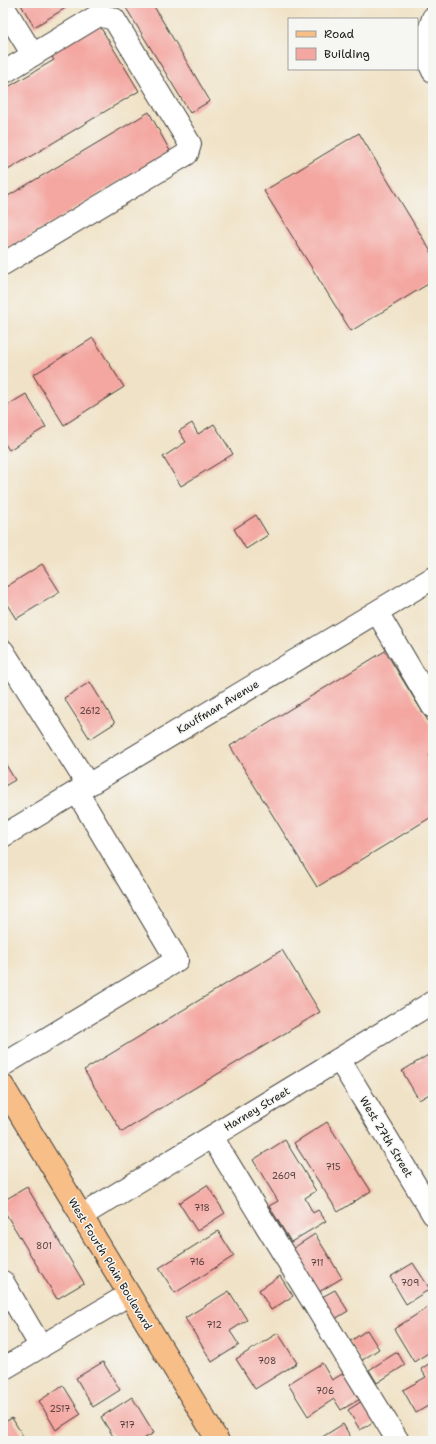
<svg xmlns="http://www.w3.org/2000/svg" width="436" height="1444" font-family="'Shantell Sans',sans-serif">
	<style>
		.building { fill: #f4a6a0 }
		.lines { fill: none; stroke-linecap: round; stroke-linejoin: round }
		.minor-casing { stroke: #3c3a36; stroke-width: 24 }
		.major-casing { stroke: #3c3a36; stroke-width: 24 }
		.minor { stroke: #fff; stroke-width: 22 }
		.major { stroke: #f7be88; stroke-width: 22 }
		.labels { text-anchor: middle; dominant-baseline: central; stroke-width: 3; stroke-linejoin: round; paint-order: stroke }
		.number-label { font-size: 9px; fill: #523e3d }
		.street-label { font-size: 11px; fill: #1c1c1c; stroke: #f6f6f2 }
	</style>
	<rect width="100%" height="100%" fill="#f6f6f2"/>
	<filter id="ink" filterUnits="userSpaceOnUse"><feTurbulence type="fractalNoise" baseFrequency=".025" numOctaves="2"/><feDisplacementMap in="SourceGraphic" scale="8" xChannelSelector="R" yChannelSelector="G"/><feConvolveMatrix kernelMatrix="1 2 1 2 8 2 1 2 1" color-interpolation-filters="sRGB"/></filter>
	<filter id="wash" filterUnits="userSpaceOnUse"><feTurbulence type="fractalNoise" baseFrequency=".012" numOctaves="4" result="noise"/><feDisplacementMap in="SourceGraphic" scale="16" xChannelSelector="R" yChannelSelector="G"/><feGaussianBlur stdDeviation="0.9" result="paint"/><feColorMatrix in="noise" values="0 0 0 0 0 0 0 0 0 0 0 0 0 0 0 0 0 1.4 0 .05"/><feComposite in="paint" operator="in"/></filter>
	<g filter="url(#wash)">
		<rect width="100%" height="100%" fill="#f0e2c6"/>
		<g id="blocks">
			<path class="building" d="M20,3H74L34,27Z
				M123,3H152L210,101L190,113Z
				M98,23L139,91L3,173V90L54,60L49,52Z
				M149,112L170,151L3,252V199Z
				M359,133L433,255V281L351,331L264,191Z
				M93,338L124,387L64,425L33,375Z
				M26,394L46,427L9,450L3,441V408Z
				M192,423L198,434L214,424L233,454L181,486L163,457L186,442L179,431Z
				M256,515L268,535L246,549L234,529Z
				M42,564L60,592L16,619L3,598V589Z
				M433,648V659L428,651Z
				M385,651L433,729V753L429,756L433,762V816L317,887L230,746Z
				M90,682L115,723L90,739L64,698Z
				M3,760L15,780L3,787Z
				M282,950L320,1012L122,1132L84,1070Z
				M433,1052V1092L419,1100L402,1071Z
				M327,1122L371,1191L338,1212L294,1143Z
				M285,1140L316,1191L305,1198L313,1213L318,1210L326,1221L291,1242L269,1206L278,1201L253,1160Z
				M207,1185L225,1213L197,1231L179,1203Z
				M27,1187L84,1283L57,1299L3,1209V1201Z
				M218,1231L234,1256L175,1293L159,1268Z
				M315,1234L342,1278L319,1292L292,1249Z
				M413,1263L430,1289L406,1304L390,1277Z
				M280,1276L293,1296L271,1310L259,1290Z
				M335,1290L348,1311L335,1319L322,1297Z
				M229,1291L247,1320L230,1331L239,1345L212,1362L185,1318Z
				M433,1304V1350L414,1362L394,1329Z
				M367,1330L379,1349L361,1361L349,1342Z
				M278,1333L297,1363L255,1389L236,1359Z
				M397,1352L405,1365L377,1383L369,1370Z
				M433,1361V1403L416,1413L403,1390L426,1377L421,1369Z
				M103,1362L120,1390L93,1407L76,1378Z
				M322,1363L332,1380L346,1372L362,1398L341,1410L334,1399L308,1416L288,1384Z
				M63,1385L81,1414L56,1430L39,1401Z
				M132,1397L154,1433L140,1441H116L101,1417Z
				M362,1401L375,1421L360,1430L348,1410Z
				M12,1418L26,1441H3V1423Z
				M343,1424L353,1441H316Z"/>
		</g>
	</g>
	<g filter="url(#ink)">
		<use href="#blocks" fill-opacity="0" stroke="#3c3a36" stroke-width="1"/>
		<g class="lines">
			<g class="minor-casing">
				<path id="minor" d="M3,6L33,55
					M433,18C427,35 424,55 433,71
					M3,73L99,15L114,19L190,144L187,154L3,264
					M377,612L433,707
					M3,651L88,785
					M3,836L433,578
					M339,1059L433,1214
					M3,1065L177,960L77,792
					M212,1137L398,1441
					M81,1216L433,1002
					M3,1282L41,1347
					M3,1369L128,1295"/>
			</g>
			<g class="major-casing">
				<path id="major" d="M3,1086L218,1441"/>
			</g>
			<use href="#minor" class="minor"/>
			<use href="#major" class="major"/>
		</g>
	</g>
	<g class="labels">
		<g class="number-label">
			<text x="90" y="711">2612</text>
			<text x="333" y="1167">715</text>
			<text x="284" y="1176">2609</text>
			<text x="202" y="1208">718</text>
			<text x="44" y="1246">801</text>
			<text x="197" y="1262">716</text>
			<text x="317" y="1263">711</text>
			<text x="410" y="1283">709</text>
			<text x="214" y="1325">712</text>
			<text x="267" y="1361">708</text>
			<text x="325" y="1391">706</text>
			<text x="60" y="1409">2517</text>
			<text x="127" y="1425">717</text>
		</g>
		<g class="street-label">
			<text transform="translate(218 707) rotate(-31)">Kauffman Avenue</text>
			<text transform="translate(257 1109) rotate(-31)">Harney Street</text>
			<text transform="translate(386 1137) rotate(59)">West 27th Street</text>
			<text transform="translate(110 1264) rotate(59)">West Fourth Plain Boulevard</text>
		</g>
	</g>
	<rect width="436" height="1444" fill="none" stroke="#f6f6f2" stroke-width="16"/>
	<rect x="288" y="18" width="130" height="52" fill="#f6f6f2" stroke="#9f9f9c"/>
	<rect x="296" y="31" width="20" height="6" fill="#f7be88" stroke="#9f9f9c"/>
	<text x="324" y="38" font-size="12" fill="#1c1c1c">Road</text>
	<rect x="296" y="48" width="20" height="12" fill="#f4a6a0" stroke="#9f9f9c"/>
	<text x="324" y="58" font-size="12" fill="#1c1c1c">Building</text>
</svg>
